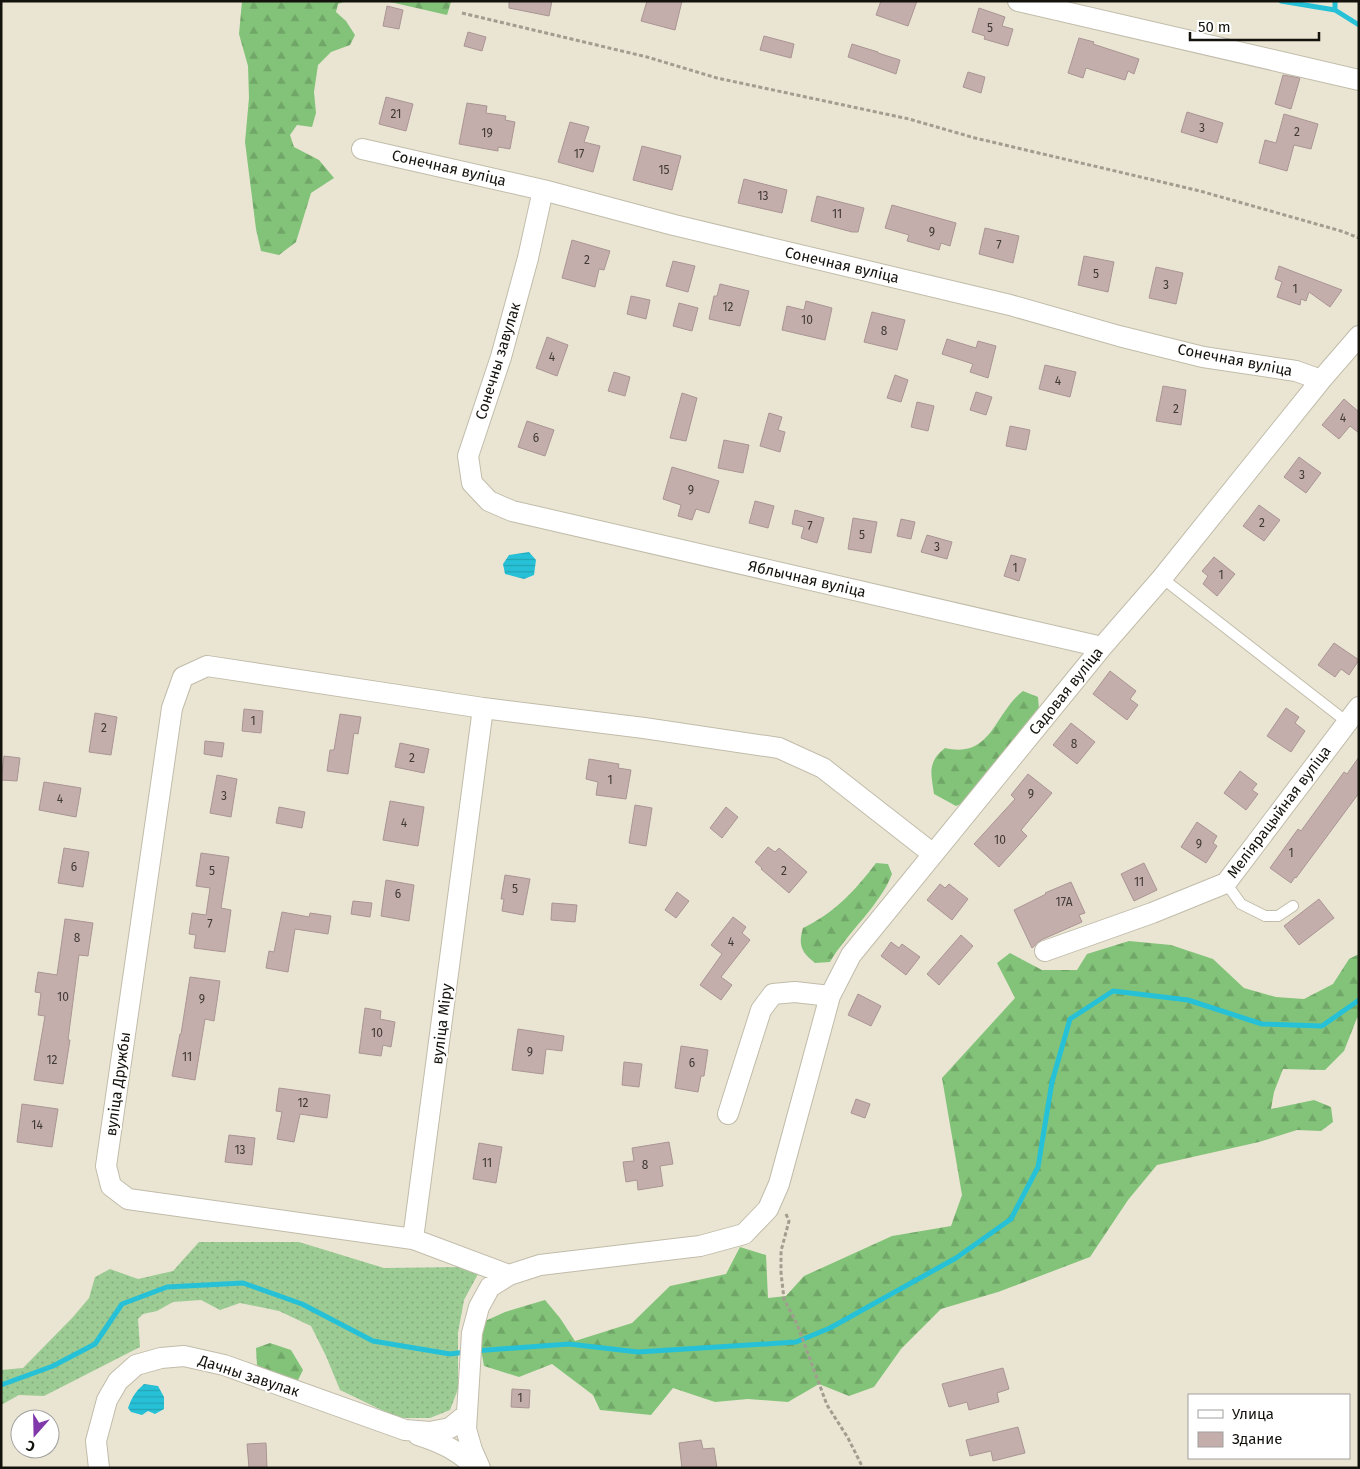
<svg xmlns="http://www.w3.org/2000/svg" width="1360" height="1469" font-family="'Fira Sans',sans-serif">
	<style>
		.grass { fill: url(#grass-dots) }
		.forest { fill: url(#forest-firs) }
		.water { fill: url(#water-rules) }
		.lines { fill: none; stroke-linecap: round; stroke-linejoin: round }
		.stream { stroke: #27c1d7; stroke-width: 5 }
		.building { fill: #c3aeac; stroke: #aa9594 }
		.lane-casing { stroke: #c1bcaa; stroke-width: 12 }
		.street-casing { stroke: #c1bcaa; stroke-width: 22 }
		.path { stroke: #a19d8f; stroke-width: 3; stroke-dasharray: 4 2.5; stroke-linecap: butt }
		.lane { stroke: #fff; stroke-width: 10 }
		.street { stroke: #fff; stroke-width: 20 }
		.labels { text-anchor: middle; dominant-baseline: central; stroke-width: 4; stroke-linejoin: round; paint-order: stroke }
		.number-label { font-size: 12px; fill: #403934 }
		.street-label { font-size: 15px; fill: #14120c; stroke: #fff }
	</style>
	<defs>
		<pattern id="grass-dots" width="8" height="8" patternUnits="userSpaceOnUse" patternTransform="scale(1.25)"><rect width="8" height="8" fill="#9ccb94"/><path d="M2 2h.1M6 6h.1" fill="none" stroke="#86ad7e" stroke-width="1.8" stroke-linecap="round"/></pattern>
		<pattern id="forest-firs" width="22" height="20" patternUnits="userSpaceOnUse" patternTransform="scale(1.25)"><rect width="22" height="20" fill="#83c379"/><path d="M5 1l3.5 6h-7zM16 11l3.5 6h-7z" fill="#70a667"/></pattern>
		<pattern id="water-rules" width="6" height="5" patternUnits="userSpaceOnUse" patternTransform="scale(1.25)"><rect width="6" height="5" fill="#27c1d7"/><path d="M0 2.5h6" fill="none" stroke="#22a5b7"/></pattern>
	</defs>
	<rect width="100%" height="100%" fill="#eae5d3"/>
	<path class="grass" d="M199,1242H299L384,1268L466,1267L478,1274L464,1300L458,1333V1389L450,1410L430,1418H398L340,1390L326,1356L311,1326L279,1311L240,1303L220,1310L201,1300L173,1302L157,1311L143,1314L138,1319L140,1347L44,1396L19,1395L1,1405V1370L23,1368L73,1317L89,1298L95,1277L110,1269L138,1279L173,1271Z"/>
	<path class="forest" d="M242,1H346L338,4L336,12L346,21L355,35L350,45L331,52L318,65L314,92L316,113L312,127L297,125L290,135L294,147L319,160L334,178L311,193L296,242L279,255L261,251L256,229L245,142L249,98L248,66L239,34Z
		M386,1H451V2L447,15Z
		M1023,691L1038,697L1039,709L973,799L956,806L934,794C931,774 927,762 945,748C992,759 994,713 1023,691Z
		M876,863L888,864L892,874C881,904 847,933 830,962L815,963C801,952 798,945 803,928C833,914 856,890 876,863Z
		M1129,941L1171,945L1213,959L1244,988L1276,997L1304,999L1333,984L1349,959L1359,954V1017L1357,1018L1344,1051L1325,1070L1283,1069L1274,1092L1271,1109L1314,1100L1331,1107L1333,1122L1321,1131L1297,1130L1259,1142L1157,1165L1128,1200L1090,1257L998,1292L941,1309L901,1349L874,1387L849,1396L819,1384L788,1402L748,1399L715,1402L673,1388L651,1415L600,1410L593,1395L552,1364L519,1377L484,1366L479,1338L483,1322L505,1312L545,1300L560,1318L575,1341L632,1323L670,1286L726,1274L740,1247L766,1255L768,1298L786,1296L804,1276L892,1236L951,1226L962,1195L942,1078L1015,998L997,963L1010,953L1042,970H1077L1087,954Z
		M270,1343L291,1350L303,1370L298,1380L282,1378L257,1365L256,1348Z"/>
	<path class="water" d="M529,552L536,560L534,575L524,579L505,574L503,564L509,555Z
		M144,1384L158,1386L164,1397V1409L155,1414L148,1411L142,1415L131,1412L128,1408C132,1397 135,1392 144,1384Z"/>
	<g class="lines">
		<path class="stream" d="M1281,1L1335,10L1359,25
			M1335,1V10
			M474,1351L569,1344L638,1352L796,1342L830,1328L956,1258L1011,1219L1038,1167L1052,1082L1070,1019L1113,991L1188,1000L1262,1024L1322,1026L1359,1000
			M1,1385L53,1366L95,1344L122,1304L167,1287L243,1283L302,1304L373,1341L450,1354L466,1352"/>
	</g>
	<path class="building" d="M509,1H552L549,16L509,8Z
		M647,1H682L675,30L641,21Z
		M881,1H917L908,26L876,15Z
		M387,6L403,10L399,29L383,26Z
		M979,8L1005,17L1002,26L1013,29L1008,46L984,39L985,36L972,32Z
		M468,32L486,37L482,51L464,46Z
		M764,36L794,44L791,58L760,50Z
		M1079,38L1094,42L1093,44L1139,59L1134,74L1128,71L1125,80L1086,68L1083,78L1068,73Z
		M852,44L878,52V53L900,60L896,74L848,57Z
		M968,72L985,77L981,93L963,87Z
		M1283,75L1300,78L1291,109L1275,104Z
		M386,97L413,104L406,131L379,124Z
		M467,103L487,106L486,113L506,116L505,120L515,122L510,149L498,147V151L459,144Z
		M1187,112L1223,123L1217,143L1181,132Z
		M1284,114L1318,124L1311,149L1294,145L1287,171L1259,163L1265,140L1276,143Z
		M570,122L589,127L584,142L600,146L593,172L558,162Z
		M642,146L681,156L672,190L633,180Z
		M744,179L787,190L782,213L738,203Z
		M817,196L864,208L858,232H852L811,221Z
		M892,205L956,223L950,246L941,243L939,250L907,241L909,235L885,228Z
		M985,228L1019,236L1013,263L979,254Z
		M572,240L610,251L604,270L599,269L595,287L562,278Z
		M1084,256L1114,262L1108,292L1078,285Z
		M673,261L695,266L688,292L666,286Z
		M1279,266L1297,273L1342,290L1330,307L1309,292L1306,301L1301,299L1300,305L1277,297L1282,282L1275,279Z
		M1156,267L1183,273L1176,304L1149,298Z
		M720,284L749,291L740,326L709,319L714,296H717Z
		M631,296L650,300L646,319L627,314Z
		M806,301L832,308L825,340L782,330L787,306L804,310Z
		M679,303L698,308L692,331L673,326Z
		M872,312L905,320L897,350L864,342Z
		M547,337L568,345L557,376L536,368Z
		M947,339L976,348L978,341L996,346L988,378L970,372L973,364L942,354Z
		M1045,365L1076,372L1070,397L1039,389Z
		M614,372L630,377L625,396L608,391Z
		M895,375L908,380L901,402L887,398Z
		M1163,386L1186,390L1181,425L1156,421Z
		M976,392L992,397L986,415L970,410Z
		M682,393L697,398L686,441L670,438Z
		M1344,399L1359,412V433L1350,426L1339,439L1322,425Z
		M917,402L934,406L928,431L911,427Z
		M769,413L782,417L778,430L785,432L780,452L760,446Z
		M527,421L554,430L545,456L518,447Z
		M1010,426L1030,430L1026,450L1006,446Z
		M724,440L749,445L743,473L718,468Z
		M1299,457L1321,473L1306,493L1284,477Z
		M672,467L719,481L709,513L696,509L692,520L678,516L681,505L663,499Z
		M755,501L774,506L768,528L749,523Z
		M1259,505L1280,520L1264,541L1243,526Z
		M795,510L824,518L817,543L801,538L804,527L792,524Z
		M853,518L877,522L871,553L848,549Z
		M901,519L915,522L911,539L897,536Z
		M927,535L952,542L947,559L921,552Z
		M1011,555L1026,559L1019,581L1004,576Z
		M1214,557L1235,574L1217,596L1203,584L1208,576L1202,571Z
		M1334,643L1359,660L1349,675L1341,669L1335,677L1318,665Z
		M1110,671L1136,691L1130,699L1138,705L1127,720L1093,694Z
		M1286,708L1299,717L1295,723L1305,731L1291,752L1267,736Z
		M244,709L263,711L261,733L242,731Z
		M95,713L117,717L111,755L89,752Z
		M340,714L361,717L358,734L354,733L348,774L327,771L330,750H334Z
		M1071,723L1095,742L1077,764L1053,745Z
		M205,741L224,743L222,757L204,754Z
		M400,743L429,749L424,773L395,767Z
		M4,756L20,758L17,781L1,780Z
		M1359,757V793L1296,878L1295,877L1291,883L1270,868L1298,829L1301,831L1344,772L1347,774Z
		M589,759L619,764L618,768L631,770L626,799L596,795L598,782L586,779Z
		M1240,771L1257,784L1252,790L1258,794L1246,810L1224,793Z
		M1028,774L1052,793L1021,830L1027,836L999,867L974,844L1015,799L1011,795Z
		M217,775L237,779L231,817L210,813Z
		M44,782L81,788L76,817L39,810Z
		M390,801L424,807L418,846L383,840Z
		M635,805L652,808L646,846L629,843Z
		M279,807L305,812L302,828L276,823Z
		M726,807L738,817L722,838L710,828Z
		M1197,822L1217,836L1213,843L1217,846L1206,863L1181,847Z
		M768,847L775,852L779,848L807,872L789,893L761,869L762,868L755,862Z
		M64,848L89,852L83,887L58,883Z
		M201,853L229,857L221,908L231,910L225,952L194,948L196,935L189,934L192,913L206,915L210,888L196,886Z
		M1144,863L1157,890L1134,901L1121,874Z
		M505,875L530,879L523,915L502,911L504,899H501Z
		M386,880L414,885L409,921L381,916Z
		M1071,882L1085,913L1079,915L1082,922L1041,940L1032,948L1014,910L1046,894L1045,893Z
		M940,884L945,888L949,884L968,899L952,920L927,900Z
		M677,892L689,901L676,918L665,910Z
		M1319,899L1334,918L1299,945L1284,926Z
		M353,901L372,903L370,917L351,914Z
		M552,903L577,905L575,922L551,920Z
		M282,912L309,917L310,913L331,916L328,934L295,929L288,972L266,968L269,951L274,952Z
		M733,917L746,927L742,933L750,940L721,977L732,985L721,1000L700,985L722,954L711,945Z
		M65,919L93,923L88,956L79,955L68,1040H70L63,1084L34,1080L45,1016L38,1015L41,993L35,992L38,972L57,975Z
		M961,935L973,946L939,985L927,974Z
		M891,942L899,948L902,944L920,957L906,975L881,956Z
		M190,977L220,981L214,1021L205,1019L195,1080L172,1076L180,1034H181Z
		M858,994L881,1006L871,1026L848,1015Z
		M365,1008L381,1011L380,1019L395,1022L391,1047L383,1045L381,1056L359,1053Z
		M518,1029L564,1036L562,1051L546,1049L543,1074L512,1070Z
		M681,1046L708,1050L704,1076H701L698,1092L675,1088Z
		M624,1062L642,1064L639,1087L622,1085Z
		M279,1088L330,1095L327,1118L300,1114L294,1142L277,1139L282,1112L276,1111Z
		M856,1099L870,1104L865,1118L851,1113Z
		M22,1104L58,1109L52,1147L17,1142Z
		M229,1135L255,1138L252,1165L225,1162Z
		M669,1142L673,1164L660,1166L663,1186L638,1190L637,1180L626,1182L623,1162L634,1161L632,1148Z
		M479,1143L502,1147L496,1183L473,1179Z
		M1003,1368L1009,1389L997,1393L999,1402L969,1410L967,1402L949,1407L942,1384Z
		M512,1389L530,1390L529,1408L511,1407Z
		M1018,1427L1025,1453L993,1461L991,1451L970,1456L966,1440Z
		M701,1440L703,1449L714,1448L717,1468H682L679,1443Z
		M266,1443L267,1468H249L247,1444Z"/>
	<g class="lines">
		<g class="lane-casing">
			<path id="lane" d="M1162,578L1347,722
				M1226,883L1241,904L1265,916H1278L1293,906"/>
		</g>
		<g class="street-casing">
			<path id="street" d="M1018,1L1359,80
				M362,149L543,190L674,225L1010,305L1119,336L1203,357L1296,371L1321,380
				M543,190L528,258L501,357L468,456L472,483L489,501L512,511L1102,647
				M483,708L413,1239L509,1275
				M1045,951L1152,913L1226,883L1359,707
				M728,1114L761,1010L773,994L795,992L830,996
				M413,1239L128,1199L111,1186L106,1166L172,708L183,677L207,666L483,708L644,728L779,748L823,768L933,854
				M418,1435C443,1443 457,1450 477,1468
				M99,1468L96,1441L107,1400L118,1381L136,1365L161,1358L184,1356L224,1365L405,1430L430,1432L450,1428L467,1414
				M480,1468L472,1450L466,1429L472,1333L479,1307L490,1287L509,1275L540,1265L700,1246L744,1234L768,1209L779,1184L830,996L851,955L1102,647L1162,578L1321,380L1359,336"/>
		</g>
		<path class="path" d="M462,13L647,57L717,78L909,119L975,138L1200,191L1341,231L1359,238
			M786,1214L789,1221L781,1251V1273L784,1299L797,1324L827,1405L848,1438L863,1468"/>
		<use href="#lane" class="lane"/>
		<use href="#street" class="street"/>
	</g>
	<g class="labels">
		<g class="number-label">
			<text x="990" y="28">5</text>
			<text x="396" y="114">21</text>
			<text x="1202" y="128">3</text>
			<text x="1297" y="132">2</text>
			<text x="487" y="133">19</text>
			<text x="579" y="154">17</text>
			<text x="664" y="170">15</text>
			<text x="763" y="196">13</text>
			<text x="837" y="214">11</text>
			<text x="932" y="232">9</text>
			<text x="999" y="245">7</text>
			<text x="587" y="260">2</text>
			<text x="1096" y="274">5</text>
			<text x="1166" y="285">3</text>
			<text x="1295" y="289">1</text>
			<text x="728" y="307">12</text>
			<text x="807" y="320">10</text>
			<text x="884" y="331">8</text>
			<text x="552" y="357">4</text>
			<text x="1058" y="381">4</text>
			<text x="1176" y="409">2</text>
			<text x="1343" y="418">4</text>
			<text x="536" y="438">6</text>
			<text x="1302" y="475">3</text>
			<text x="691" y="490">9</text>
			<text x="1262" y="523">2</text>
			<text x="810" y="526">7</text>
			<text x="862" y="535">5</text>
			<text x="937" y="547">3</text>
			<text x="1015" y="568">1</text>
			<text x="1221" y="575">1</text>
			<text x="253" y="721">1</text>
			<text x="104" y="728">2</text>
			<text x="1074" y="744">8</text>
			<text x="412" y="758">2</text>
			<text x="610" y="780">1</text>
			<text x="1031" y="794">9</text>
			<text x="224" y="796">3</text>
			<text x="60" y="799">4</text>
			<text x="404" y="823">4</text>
			<text x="1000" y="840">10</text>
			<text x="1199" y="844">9</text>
			<text x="1291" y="853">1</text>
			<text x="74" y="867">6</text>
			<text x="212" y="871">5</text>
			<text x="784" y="871">2</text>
			<text x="1139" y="882">11</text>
			<text x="515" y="889">5</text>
			<text x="398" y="894">6</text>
			<text x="1064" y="902">17А</text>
			<text x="210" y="924">7</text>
			<text x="77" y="938">8</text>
			<text x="731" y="942">4</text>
			<text x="63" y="997">10</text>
			<text x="202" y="999">9</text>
			<text x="377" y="1033">10</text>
			<text x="530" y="1052">9</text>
			<text x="187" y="1057">11</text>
			<text x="52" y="1060">12</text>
			<text x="692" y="1063">6</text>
			<text x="303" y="1103">12</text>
			<text x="37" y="1125">14</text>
			<text x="240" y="1150">13</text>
			<text x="487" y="1163">11</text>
			<text x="645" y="1165">8</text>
			<text x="520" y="1398">1</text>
		</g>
		<g class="street-label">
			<text transform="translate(449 168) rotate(13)">Сонечная вуліца</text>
			<text transform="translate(842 265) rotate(13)">Сонечная вуліца</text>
			<text transform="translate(1235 360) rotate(11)">Сонечная вуліца</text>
			<text transform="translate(498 361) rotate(-73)">Сонечны завулак</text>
			<text transform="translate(807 579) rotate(13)">Яблычная вуліца</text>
			<text transform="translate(1066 691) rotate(-51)">Садовая вуліца</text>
			<text transform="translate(1279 812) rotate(-53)">Меліярацыйная вуліца</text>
			<text transform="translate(442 1024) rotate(-83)">вуліца Міру</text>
			<text transform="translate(118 1084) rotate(-82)">вуліца Дружбы</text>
			<text transform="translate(249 1376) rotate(18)">Дачны завулак</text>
		</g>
	</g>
	<rect width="1360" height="1469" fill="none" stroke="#14120c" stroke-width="5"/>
	<rect x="1188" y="1394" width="162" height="65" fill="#ffffff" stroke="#a1a09e"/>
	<rect x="1198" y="1410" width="25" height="8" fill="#ffffff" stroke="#a1a09e"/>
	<text x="1232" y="1419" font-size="15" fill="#14120c">Улица</text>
	<rect x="1198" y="1432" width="25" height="15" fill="#c3aeac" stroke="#a1a09e"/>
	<text x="1232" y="1444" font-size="15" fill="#14120c">Здание</text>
	<g transform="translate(35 1434) rotate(200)"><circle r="24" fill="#ffffff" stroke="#a1a09e"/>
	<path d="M0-4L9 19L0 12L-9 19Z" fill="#8038ab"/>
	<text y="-8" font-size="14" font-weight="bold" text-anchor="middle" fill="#14120c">С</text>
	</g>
	<path d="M1190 32v8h129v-8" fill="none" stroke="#14120c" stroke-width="2.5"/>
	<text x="1198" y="32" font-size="15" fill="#14120c" stroke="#ffffff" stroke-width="4" paint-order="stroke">50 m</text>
</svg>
